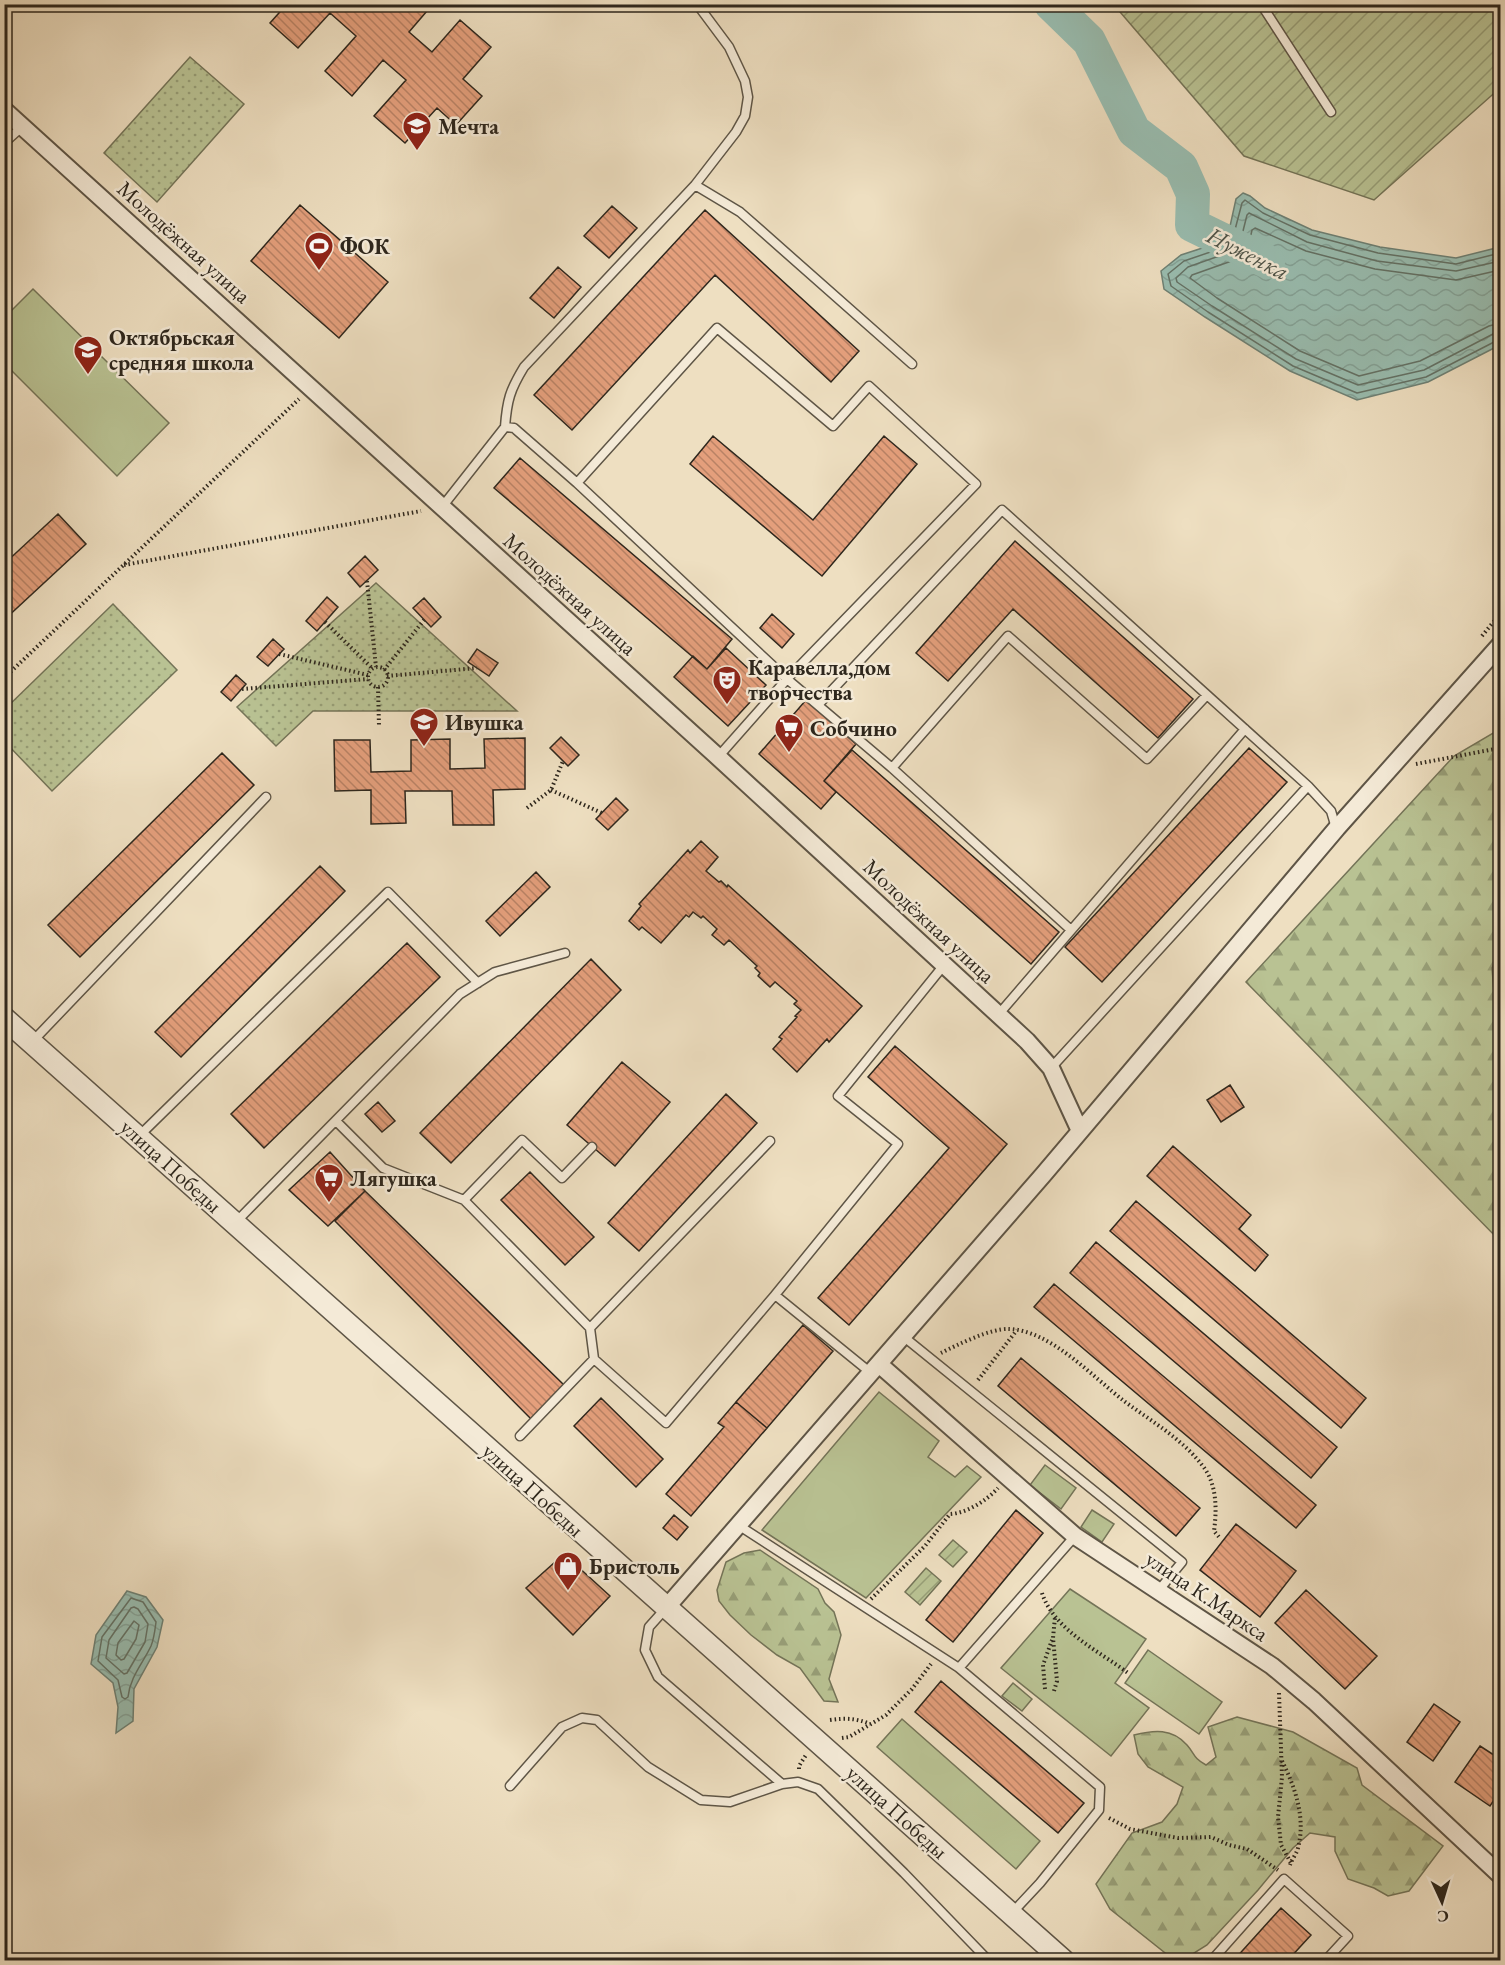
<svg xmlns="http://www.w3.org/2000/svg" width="1505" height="1965" font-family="'EB Garamond',serif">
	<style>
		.grass { fill: #b9c293; stroke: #747458; stroke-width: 1.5 }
		.forest { fill: url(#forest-firs); stroke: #747458; stroke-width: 1.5 }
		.wetland { fill: url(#wetland-marsh); stroke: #747458; stroke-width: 1.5 }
		.park { fill: url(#park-dots); stroke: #747458; stroke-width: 1.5 }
		.garden { fill: url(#garden-furrows); stroke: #747458; stroke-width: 1.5 }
		.water { fill: url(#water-waves); stroke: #6e8175; stroke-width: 1.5 }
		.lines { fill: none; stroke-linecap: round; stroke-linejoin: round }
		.shore { stroke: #647266; stroke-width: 1.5 }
		.river { stroke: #99bdb0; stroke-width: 34 }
		.building { fill: url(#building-back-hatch); stroke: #2e271d; stroke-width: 1.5 }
		.service-casing { stroke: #5e5546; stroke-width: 11 }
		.minor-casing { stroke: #5e5546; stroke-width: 20 }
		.tertiary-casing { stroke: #5e5546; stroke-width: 24 }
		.path { stroke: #2e271d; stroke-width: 4; stroke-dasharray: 1.5 3; stroke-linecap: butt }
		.service { stroke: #f4ead7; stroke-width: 8 }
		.minor { stroke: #f4ead7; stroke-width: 16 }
		.tertiary { stroke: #f4ead7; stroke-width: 21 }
		.labels { text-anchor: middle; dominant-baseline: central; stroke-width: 5; stroke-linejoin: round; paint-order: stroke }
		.poi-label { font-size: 22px; font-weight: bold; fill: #2e271d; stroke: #f4ead7; text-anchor: start }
		.street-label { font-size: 22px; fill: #2e271d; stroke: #f4ead7 }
		.water-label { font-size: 24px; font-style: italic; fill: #4e5449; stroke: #f4ead7 }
	</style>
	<defs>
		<pattern id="forest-firs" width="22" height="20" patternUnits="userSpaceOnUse" patternTransform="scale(1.5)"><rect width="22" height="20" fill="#b9c293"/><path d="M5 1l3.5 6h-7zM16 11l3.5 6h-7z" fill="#979e77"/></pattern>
		<pattern id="wetland-marsh" width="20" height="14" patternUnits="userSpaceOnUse" patternTransform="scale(1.5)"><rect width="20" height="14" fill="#b9c293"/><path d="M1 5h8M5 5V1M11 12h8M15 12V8" fill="none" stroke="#979e77"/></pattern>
		<pattern id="park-dots" width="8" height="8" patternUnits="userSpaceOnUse" patternTransform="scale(1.5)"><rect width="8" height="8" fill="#b9c293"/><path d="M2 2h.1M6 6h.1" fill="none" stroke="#979e77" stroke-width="1.8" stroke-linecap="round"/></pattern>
		<pattern id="garden-furrows" width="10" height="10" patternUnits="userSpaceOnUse" patternTransform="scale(1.5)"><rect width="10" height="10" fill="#b9c293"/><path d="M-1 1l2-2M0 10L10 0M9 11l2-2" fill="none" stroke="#979e77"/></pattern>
		<pattern id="water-waves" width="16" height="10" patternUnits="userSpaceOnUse" patternTransform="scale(1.5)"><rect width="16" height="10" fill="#99bdb0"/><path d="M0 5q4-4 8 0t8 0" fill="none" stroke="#84a297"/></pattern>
		<pattern id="building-back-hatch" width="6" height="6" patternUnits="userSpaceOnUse" patternTransform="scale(1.5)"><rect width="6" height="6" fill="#e49f7c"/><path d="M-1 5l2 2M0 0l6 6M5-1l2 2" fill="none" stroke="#b98265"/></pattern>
	</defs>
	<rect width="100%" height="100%" fill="#eedfc1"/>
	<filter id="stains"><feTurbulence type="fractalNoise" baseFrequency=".00333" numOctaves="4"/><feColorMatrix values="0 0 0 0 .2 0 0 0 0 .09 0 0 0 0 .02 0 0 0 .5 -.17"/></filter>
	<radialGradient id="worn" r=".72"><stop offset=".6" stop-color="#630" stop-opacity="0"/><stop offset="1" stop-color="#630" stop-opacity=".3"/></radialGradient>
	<path class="grass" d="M33,289L169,423L117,476L5,364V317Z
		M879,1392L939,1441L928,1457L955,1477L967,1466L981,1477L866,1598L762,1530Z
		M1045,1465L1076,1488L1061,1509L1030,1485Z
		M1092,1510L1114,1524L1102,1542L1081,1527Z
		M1070,1589L1146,1639L1115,1683L1149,1708L1111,1756L1001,1668Z
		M1148,1650L1222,1702L1199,1734L1125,1683Z
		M1013,1683L1032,1699L1022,1711L1002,1696Z
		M902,1719L1040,1841L1016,1869L877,1747Z"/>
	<path class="forest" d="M1500,729V1241L1246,982L1454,756Z
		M760,1550L818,1589L825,1603L834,1612L841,1635L829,1679L838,1702L824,1701L800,1668L777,1655L751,1635L730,1615L719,1601L717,1590L726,1562L744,1553Z
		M1237,1717L1293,1732L1357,1768L1362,1785L1443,1846L1409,1891L1388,1896L1374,1888L1348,1879L1335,1851V1837L1310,1833L1293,1848L1258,1890L1207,1945L1183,1960H1174L1110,1909L1096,1884L1132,1833L1162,1822L1177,1804L1183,1787L1148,1767L1138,1754L1134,1735C1154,1730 1172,1728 1187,1745C1195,1754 1193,1758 1206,1765L1216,1757L1208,1727Z"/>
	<path class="wetland" d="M1500,953V1140L1496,1134L1494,1097L1497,1029L1492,968Z"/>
	<path class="park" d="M190,57L244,104L157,202L104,153Z
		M376,583L517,711H313L276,746L237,707Z
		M113,604L177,670L52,791L5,742V709Z"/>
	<path class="garden" d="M1114,5H1500V88L1374,200L1244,156Z
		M953,1540L967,1552L953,1567L939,1555Z
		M926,1568L941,1581L920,1605L905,1592Z"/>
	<path class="water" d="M1243,193L1250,196L1265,208L1312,230L1380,247L1456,258L1500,247V345L1428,382L1357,400L1290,371L1205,317L1164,289L1161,271L1181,255L1227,240L1236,199Z
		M127,1591L146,1597L163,1620L157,1647L134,1689L133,1721L116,1733L118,1707L113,1683L91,1664L96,1635Z"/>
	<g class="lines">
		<path class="shore" d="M1500,253L1456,264L1378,253L1310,235L1263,213L1245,200L1242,203L1231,245L1184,261L1168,274L1171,286L1208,312L1293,366L1357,393L1426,377L1496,341L1500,340
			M1500,261L1456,271L1377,261L1307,242L1249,213L1247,215L1240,243L1236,250L1188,267L1176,278L1177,282L1212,306L1296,359L1358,385L1424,370L1493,334L1500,332
			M1500,270L1456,280L1375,269L1306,251L1255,228L1252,230L1248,248L1240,258L1192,275L1190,278L1217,298L1300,351L1359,376L1420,361L1489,326L1500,323
			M131,1598L143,1602L156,1622C155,1630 154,1639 151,1646C143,1663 130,1677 128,1697L125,1699L122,1697L118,1680L98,1661L102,1637Z
			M134,1607L138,1609L148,1624L145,1642L127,1673L124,1674L106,1658L109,1640L131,1608Z
			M134,1621L139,1625L136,1639L124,1659L121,1660L116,1655L118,1643Z"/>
		<path class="river" d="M1051,4L1089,41L1134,131L1181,167L1193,194L1192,225L1268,262"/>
	</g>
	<path class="building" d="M4,4H56L4,12Z
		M287,4H378L382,8L384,4H433L409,32L432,52L460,20L491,47L463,79L482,96L456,125L437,108L405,143L374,116L406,80L383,60L352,96L325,71L356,36L330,13L298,48L270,23Z
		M300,205L388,282L339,338L251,261Z
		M612,206L637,228L609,258L584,236Z
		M705,210L859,351L831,382L715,275L572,430L534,395Z
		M558,267L581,287L554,318L530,298Z
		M713,436L813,520L884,436L917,464L822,576L690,464Z
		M520,458L732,639L707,669L494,488Z
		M58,514L86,544L4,620V564Z
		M1015,541L1193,699L1158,738L1013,609L948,681L916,653Z
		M365,556L378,570L360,587L348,573Z
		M327,597L338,607L317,631L306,621Z
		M424,598L441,617L431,627L413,608Z
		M772,614L794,634L782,648L760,628Z
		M273,639L284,649L268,666L257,657Z
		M726,648L766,685L728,726L674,677L693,656L707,669Z
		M477,649L498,663L489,676L468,662Z
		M236,675L246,684L231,701L221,692Z
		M806,700L856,744L824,781L836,792L821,809L759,754Z
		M561,737L579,755L568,766L550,748Z
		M525,738V789L493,790L494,825H453L452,791H405L406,823L371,824V790L335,791L334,740H370L371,772L411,771V740L450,739V769L485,768L484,739Z
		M1249,748L1287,782L1102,982L1065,947Z
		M852,750L1059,932L1031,964L824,781Z
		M222,753L254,785L80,957L48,925Z
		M616,798L628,810L608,830L596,819Z
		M701,841L718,857L706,871L719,882L721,881L727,887L728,885L862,1006L829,1042L827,1039L797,1072L773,1049L782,1039L779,1037L797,1017L795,1016L801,1010L794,1004L797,1001L775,982L770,987L758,976L760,973L755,968L757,966L729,940L724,945L712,935L717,929L703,916L701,918L693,912L689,917L686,915L661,943L642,927L639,930L629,921L641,906L639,904L688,850L690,853Z
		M320,866L345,891L181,1057L155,1032Z
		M536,872L550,887L500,936L486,921Z
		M407,943L440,977L264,1148L231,1114Z
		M591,959L621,990L451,1163L420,1133Z
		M895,1046L1007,1144L849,1325L818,1298L949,1148L868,1077Z
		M622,1062L670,1102L615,1166L567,1125Z
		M1230,1085L1244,1107L1221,1122L1207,1100Z
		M726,1094L757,1123L639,1251L608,1223Z
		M378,1102L395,1121L382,1132L365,1114Z
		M1173,1146L1251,1215L1239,1229L1268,1255L1255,1271L1147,1176Z
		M330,1152L365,1191L328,1226L289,1190Z
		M530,1172L594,1237L565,1265L501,1200Z
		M365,1191L564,1385L531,1419L335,1221Z
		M1136,1201L1366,1398L1341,1428L1110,1231Z
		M1096,1242L1337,1447L1311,1478L1070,1273Z
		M1054,1284L1316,1505L1296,1528L1034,1307Z
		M803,1325L833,1351L767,1428L736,1402Z
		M1021,1358L1200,1508L1176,1536L998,1386Z
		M601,1398L663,1459L636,1487L574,1426Z
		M736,1402L767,1428L691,1516L666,1494L724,1427L718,1423Z
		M1016,1510L1043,1533L953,1642L926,1620Z
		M674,1515L688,1527L677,1540L663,1528Z
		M1236,1524L1296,1571L1260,1617L1200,1570Z
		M564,1554L610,1596L573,1635L526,1588Z
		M1306,1590L1377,1656L1345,1689L1275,1623Z
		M941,1681L1084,1803L1058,1833L915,1712Z
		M1434,1704L1460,1722L1433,1761L1407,1742Z
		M1480,1746L1500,1759V1791L1490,1806L1455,1782Z
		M1281,1908L1311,1935L1288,1960H1234Z"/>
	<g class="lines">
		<g class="service-casing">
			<path id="service" d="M1261,4L1331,112
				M4,143L23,126
				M695,185L740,212L912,364
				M505,427C507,400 510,390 524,367L695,185L736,132L745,116L748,97L745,81L729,47L697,4
				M577,483L717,328L833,426L869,386L976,484L787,679L718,757
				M442,507L505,427L514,428L577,483L787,679L892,768L1071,930
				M818,705L1002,510L1308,786L1331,811L1336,828
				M892,768L1008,636L1147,759L1207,695
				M998,1015L1245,729
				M32,1042L266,797
				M1051,1068L1308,786
				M336,1121L383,1168L464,1200L590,1328L594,1359
				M139,1136L388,892L478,983
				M464,1200L522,1140L562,1178L592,1147
				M235,1223L460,994L495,972L565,953
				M590,1328L770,1141
				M904,1337L1182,1562L1159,1590
				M871,1373L775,1295L898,1144L838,1096L944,965
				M520,1436L594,1359L666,1423L775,1295
				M738,1525L959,1668L1100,1787L1099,1810L1040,1883L1012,1913
				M666,1608L649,1627L645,1650L658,1677L782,1784
				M959,1668L1075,1536
				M510,1786L562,1727L582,1718L597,1720L648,1767L701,1800L730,1802L782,1784L798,1782L818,1789L904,1873L988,1960
				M1212,1960L1284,1879L1348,1936L1326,1960"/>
		</g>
		<g class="minor-casing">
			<path id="minor" d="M4,110L718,757L1027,1041L1051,1068L1080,1131
				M880,1365L1075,1536L1272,1666L1314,1701L1500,1875
				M666,1608L1043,1175L1337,828L1500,645"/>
		</g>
		<g class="tertiary-casing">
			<path id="tertiary" d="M4,1018L1063,1960"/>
		</g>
		<path class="path" d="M124,565L421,511
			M367,581L376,667
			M325,622L373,669
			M1482,636L1500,614
			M279,654L368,675
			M368 677a10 10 0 1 1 20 0a10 10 0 1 1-20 0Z
			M384,670L424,620
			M387,676L477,668
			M4,678L299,399
			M378,687L379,726
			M242,689L368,679
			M1416,764L1500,748
			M551,790L602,813
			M527,808L551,790L563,761
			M941,1353C957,1345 991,1328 1009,1329C1050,1330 1093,1377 1124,1401C1151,1421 1181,1438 1202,1465C1217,1483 1217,1509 1214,1531L1219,1537
			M978,1380L1017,1330
			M1042,1593C1054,1630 1099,1651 1128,1673
			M871,1599L925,1546L950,1514C967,1513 986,1501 998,1488
			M1045,1689L1043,1665L1052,1640
			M1054,1691L1057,1681L1053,1638L1055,1617
			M1279,1693L1282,1777L1278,1817L1281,1845L1291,1863
			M830,1720C845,1718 856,1718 870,1724
			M842,1738L849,1737L886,1715L912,1689L931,1664
			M1282,1761C1295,1787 1306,1818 1298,1848C1297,1853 1292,1859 1290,1865
			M799,1769V1766L806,1755
			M1109,1818L1130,1829L1178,1838L1211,1837L1229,1845L1247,1849L1278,1870"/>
		<use href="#service" class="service"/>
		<use href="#minor" class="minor"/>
		<use href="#tertiary" class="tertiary"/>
	</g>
	<defs>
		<g id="school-pin" transform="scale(1.5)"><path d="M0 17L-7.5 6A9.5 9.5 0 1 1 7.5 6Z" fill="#8f2418" stroke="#f4ead7"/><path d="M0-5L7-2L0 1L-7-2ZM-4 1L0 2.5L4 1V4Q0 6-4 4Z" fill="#fff"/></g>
		<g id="stadium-pin" transform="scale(1.5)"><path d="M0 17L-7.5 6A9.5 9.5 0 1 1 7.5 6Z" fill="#8f2418" stroke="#f4ead7"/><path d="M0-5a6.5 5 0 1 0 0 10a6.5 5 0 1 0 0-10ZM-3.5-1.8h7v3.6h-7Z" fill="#fff"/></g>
		<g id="theatre-pin" transform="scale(1.5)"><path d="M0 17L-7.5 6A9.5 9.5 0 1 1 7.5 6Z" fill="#8f2418" stroke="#f4ead7"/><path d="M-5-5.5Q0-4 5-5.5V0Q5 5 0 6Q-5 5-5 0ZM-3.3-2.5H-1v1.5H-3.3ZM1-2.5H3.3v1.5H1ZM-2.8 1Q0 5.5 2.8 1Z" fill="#fff"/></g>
		<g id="supermarket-pin" transform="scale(1.5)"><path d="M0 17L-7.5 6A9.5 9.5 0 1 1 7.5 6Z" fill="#8f2418" stroke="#f4ead7"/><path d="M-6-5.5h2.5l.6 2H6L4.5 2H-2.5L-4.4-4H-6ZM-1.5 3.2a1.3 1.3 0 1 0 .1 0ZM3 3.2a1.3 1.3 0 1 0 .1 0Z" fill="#fff"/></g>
		<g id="shop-pin" transform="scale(1.5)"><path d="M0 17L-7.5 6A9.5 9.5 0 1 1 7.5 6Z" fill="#8f2418" stroke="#f4ead7"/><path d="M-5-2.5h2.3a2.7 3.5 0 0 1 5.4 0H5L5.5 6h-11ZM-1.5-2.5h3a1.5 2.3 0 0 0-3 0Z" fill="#fff"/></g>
	</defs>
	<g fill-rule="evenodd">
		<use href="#school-pin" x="417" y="126"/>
		<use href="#stadium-pin" x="319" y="246"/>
		<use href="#school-pin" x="88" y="350"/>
		<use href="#theatre-pin" x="727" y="680"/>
		<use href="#school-pin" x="424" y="722"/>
		<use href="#supermarket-pin" x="789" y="728"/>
		<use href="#supermarket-pin" x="329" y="1178"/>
		<use href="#shop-pin" x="568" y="1566"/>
	</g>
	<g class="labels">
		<g class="poi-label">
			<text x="438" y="126">Мечта</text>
			<text x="340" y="246">ФОК</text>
			<text x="109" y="337">Октябрьская<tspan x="109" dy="25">средняя школа</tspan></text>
			<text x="748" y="667">Каравелла,дом<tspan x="748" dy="25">творчества</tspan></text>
			<text x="445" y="722">Ивушка</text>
			<text x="810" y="728">Собчино</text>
			<text x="350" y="1178">Лягушка</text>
			<text x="589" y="1566">Бристоль</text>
		</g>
		<g class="street-label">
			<text transform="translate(184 242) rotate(42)">Молодёжная улица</text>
			<text transform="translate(570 594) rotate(42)">Молодёжная улица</text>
			<text transform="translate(929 921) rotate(43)">Молодёжная улица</text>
			<text transform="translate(171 1166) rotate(42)">улица Победы</text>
			<text transform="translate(533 1490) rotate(42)">улица Победы</text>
			<text transform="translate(1207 1596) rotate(34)">улица К.Маркса</text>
			<text transform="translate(897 1812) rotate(42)">улица Победы</text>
		</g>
		<g class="water-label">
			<text transform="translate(1248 253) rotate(27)">Нуженка</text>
		</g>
	</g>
	<rect width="1505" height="1965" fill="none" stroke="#eedfc1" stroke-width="24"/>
	<rect x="6" y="6" width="1493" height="1953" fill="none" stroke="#2e271d" stroke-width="3"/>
	<rect x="12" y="12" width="1481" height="1941" fill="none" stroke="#2e271d" stroke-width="1.5"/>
	<g transform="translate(1442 1902) rotate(176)" stroke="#f4ead7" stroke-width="4.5" paint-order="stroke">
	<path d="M0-4.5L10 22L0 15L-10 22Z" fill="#2e271d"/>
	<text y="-9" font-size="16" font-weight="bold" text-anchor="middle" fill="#2e271d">С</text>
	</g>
	<rect width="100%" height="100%" filter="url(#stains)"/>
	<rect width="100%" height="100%" fill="url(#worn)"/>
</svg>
